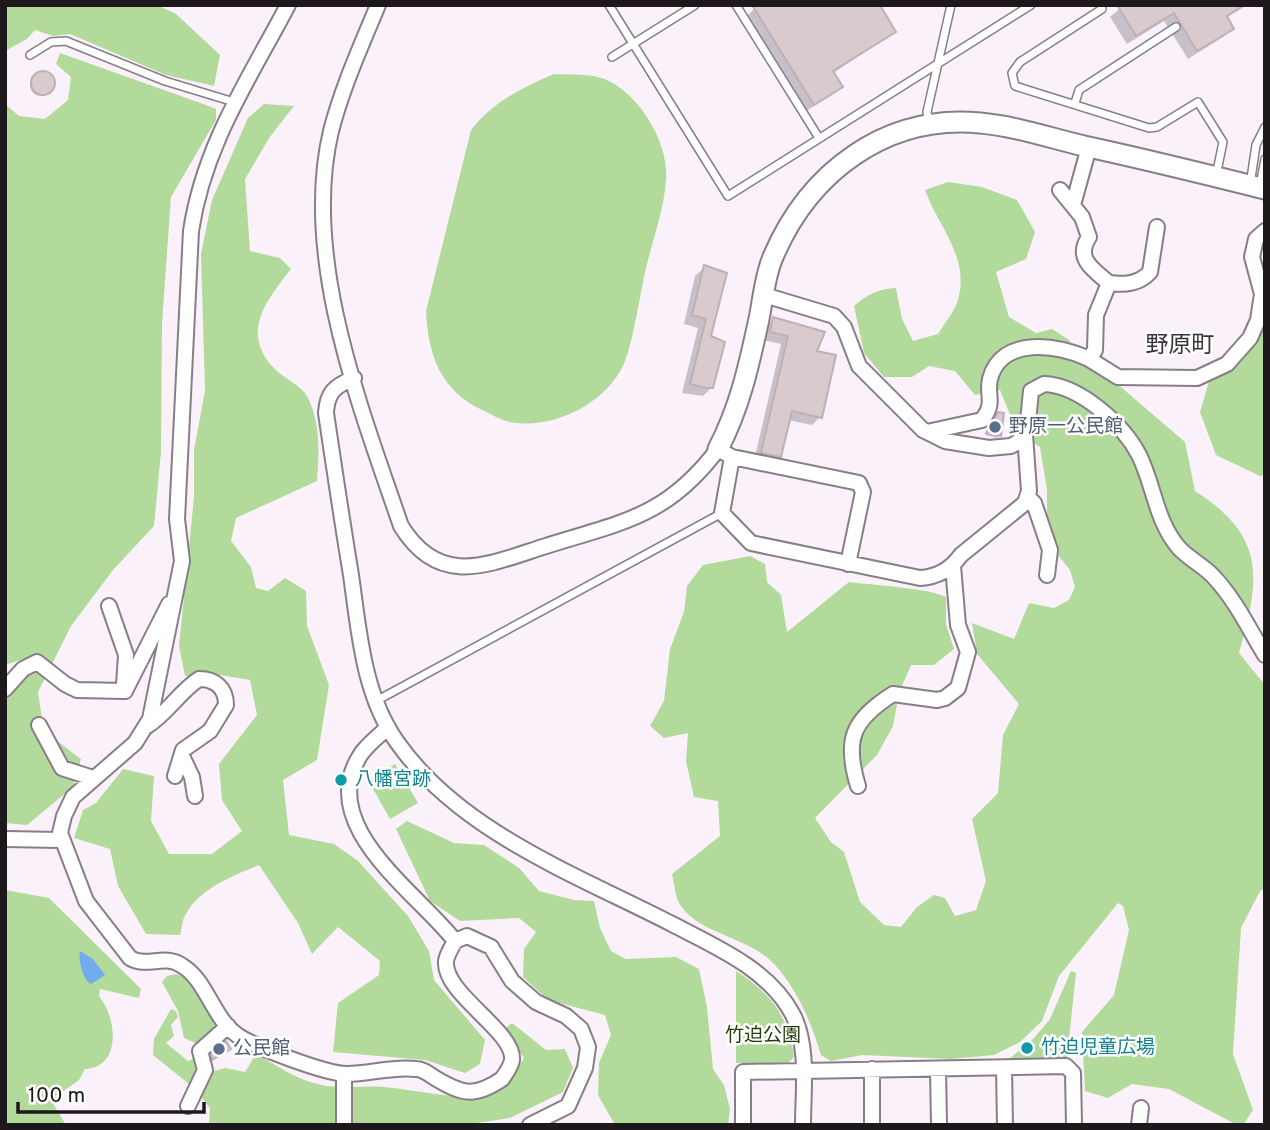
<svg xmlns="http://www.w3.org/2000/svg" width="1270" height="1130" font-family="Overpass,'Noto Sans JP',sans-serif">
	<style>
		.green { fill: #b2da9b }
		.water { fill: #70acee }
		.shadow { fill: #0003 }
		.building { fill: #d9cace; stroke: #beb0b4; stroke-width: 2 }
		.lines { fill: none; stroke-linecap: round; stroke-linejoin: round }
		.lane-casing { stroke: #877e88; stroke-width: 10 }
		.street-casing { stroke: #877e88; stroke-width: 18 }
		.secondary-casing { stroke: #877e88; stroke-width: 23 }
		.lane { stroke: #fff; stroke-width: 7 }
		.street { stroke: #fff; stroke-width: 14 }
		.secondary { stroke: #fff; stroke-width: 19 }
		.service-dot { fill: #5c6f8a; stroke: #fff; stroke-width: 2.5 }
		.culture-dot { fill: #0f9aa8; stroke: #fff; stroke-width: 2.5 }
		.labels { text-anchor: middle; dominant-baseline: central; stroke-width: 5; stroke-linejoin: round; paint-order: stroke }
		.service-label { font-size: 19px; fill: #4e5e75; stroke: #fff; text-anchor: start }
		.culture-label { font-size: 19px; fill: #0d838f; stroke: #fff; text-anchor: start }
		.park-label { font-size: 19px; fill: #1f3d05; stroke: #fff }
		.quarter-label { font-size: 23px; fill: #39323a; stroke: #fff }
	</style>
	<rect width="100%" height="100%" fill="#fbf1fb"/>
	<path class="green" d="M5,5H157L176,14L220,55L214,86L166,75L70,34L53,36L35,30L27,39L5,51Z
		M60,53L206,105L216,109V120L171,197L162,324L161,452L154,526L113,570L71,626L38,692L44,731L81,759L73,787L27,825L5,823V685L37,660L33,656L5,665V104L19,116L45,119L68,100L71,77L56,64Z
		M554,74C572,75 595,73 611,82C642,99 669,144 666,180C664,209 653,239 646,268C640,293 633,345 623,366C604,405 549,432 506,421C498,419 490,413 482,410C440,390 428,354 426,311L471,130C493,102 521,88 554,74Z
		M264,104L294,106L269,138L245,179L250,251L280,258L291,269C264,303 239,336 278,372C286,379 301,386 307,396C321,423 319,452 317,481L236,518L231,541L251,567L256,588L268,591L285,578L306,591L307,626L329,685L317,760L283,780L289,835L334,844L358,861L408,916L429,951L434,980L485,1040L480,1064L465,1073L425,1060L333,1052L338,1003L379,975L380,961L338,927L312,954L298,923L259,865C234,875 199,889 186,914C182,919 182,929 180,935L146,934L118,886L110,849L74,838L83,810L96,803L123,769L154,776L151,821L169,854H212L242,831L222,800L219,764L257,715L250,680L214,674L185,676L179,646L194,497V450L205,391L201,254L212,200L248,118Z
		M948,182L982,187L1017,200L1035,232L1026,259L996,272L1009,317L1036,333L1052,329L1069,340L1079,359L1115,382L1185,442L1195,491C1267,537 1260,579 1239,653L1265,685V888L1260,891L1241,928L1233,1054L1253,1110L1243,1125H1237L1169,1089L1132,1084L1108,1098L1085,1091L1082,1032L1114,995L1129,930L1123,906L1118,903L1059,976L1042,1021L1020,1042L994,1055L950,1059L862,1055L831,1061L821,1055C811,1022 798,991 775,965C750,936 694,934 678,901C675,893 674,882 672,874L720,836L718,801L694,797L686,761L688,733L664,738L650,726L664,701L670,649L684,612L687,586L703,565L750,556L765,564L767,582L781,595L787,632L849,582C871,585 929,588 946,597V624L954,649L934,665H911L899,693L893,726L877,755L815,818L831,842L844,852L860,902L884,925L901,927L917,907L934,895L945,898L955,916L976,910L986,881L972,819L998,793L1003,735L1019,704L977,654L972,623L1014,639L1029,603L1054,608L1069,600L1075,587L1070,570L1054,550L1047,526V490L1040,447L1017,432L1000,390L975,395L955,371L929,366L912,377H884L864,353L854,306C868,294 878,289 896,288L902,319L913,341L938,334C945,323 957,308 959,296C968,255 938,226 925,190Z
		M1265,324V475L1260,476L1216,455L1200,412L1210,378L1242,361Z
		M395,764L418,803L390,819L368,780Z
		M407,821L454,843L484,845L519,868L539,891L574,900L594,901L600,928L611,951L626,959L676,957L699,969L707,1007L713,1069L724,1085L730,1109L728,1125H615L598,1095L599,1063L611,1035L605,1015L548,1000L523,977L524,949L536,932L519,918L460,921L430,901L396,829Z
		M5,890L49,898L141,989L139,998L100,989L99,996C117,1018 122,1067 85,1069L79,1080L51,1100L66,1125H5Z
		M736,971C770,992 789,1017 794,1057L788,1063H736Z
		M1071,971L1076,973L1067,1058L1008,1060L1034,1038L1050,1019Z
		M176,974C197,981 207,1007 218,1024L212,1035L198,1044L184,1038L178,1011L162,982L167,976Z
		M171,1009L176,1011L178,1017L171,1025L174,1036L166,1043L188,1061L198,1057L214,1071L225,1068L245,1072L256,1054C275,1064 294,1078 314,1083C335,1090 362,1085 384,1087C437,1091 491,1116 524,1058L504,1029L512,1023L546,1050L565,1049L573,1068L563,1092L510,1118L463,1125H209L210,1108L194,1088L153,1055L154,1039Z"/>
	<path class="water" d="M80,951L93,959L105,975L91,984C83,981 78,960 80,951Z"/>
	<path class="shadow" d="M1124,5H1247L1226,18L1232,28L1223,37L1188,59L1164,21L1127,44L1110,17Z
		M754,9L894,32L832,74L840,87L804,113L745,18Z
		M30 85a11 11 0 1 1 22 0a11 11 0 1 1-22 0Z
		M705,267L712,387L703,396L682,393L698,328L684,324L695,276Z
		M774,319L815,352L820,417L812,425L788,420L779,456L771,464L754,461L781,344L763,340L766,327Z
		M998,414L999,435L997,438L985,435Z"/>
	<path class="building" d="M752,5H880L896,32L833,71L843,87L814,105Z
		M1117,5H1244L1227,16L1234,29L1197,51L1174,13L1136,36Z
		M31 83a12 12 0 1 1 24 0a12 12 0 1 1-24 0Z
		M704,265L727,273L711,336L725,342L713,388H706L690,384L706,319L692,315Z
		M773,317L825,332L817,351L836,355L822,418L792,411L781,457L761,453L788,336L770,332Z
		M998,412L1004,413L1001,436L986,433Z
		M226,1041L231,1049L212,1060L211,1054Z"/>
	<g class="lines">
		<g class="lane-casing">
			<path id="lane" d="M609,5L728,196L1031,5
				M736,5L819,138
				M1102,9L1020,62L1012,73L1015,86L1149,128L1157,127L1198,102L1223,142L1216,176
				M30,55L51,42L66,41L165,81L234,102
				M612,57L695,5
				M1075,103L1079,90L1176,27
				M929,125L927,112L951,5
				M1250,185L1256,145L1265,127
				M1260,186L1265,159
				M376,701L722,513"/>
		</g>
		<g class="street-casing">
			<path id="street" d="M288,5C248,81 204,145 191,231L177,519L182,561L150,719L135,743L73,797L64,816L60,833L86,901L130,958C147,968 164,954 181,965C207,980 212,1017 237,1035C255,1047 326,1074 347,1074C370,1074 393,1066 416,1069C423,1069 429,1074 435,1078C462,1094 474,1098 502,1079C506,1073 511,1067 512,1060C515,1031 443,994 446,961C447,954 452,947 455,941L467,936L491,947L512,981L536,1002L566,1016L581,1029L588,1047L585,1068L568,1106L530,1125
				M378,5C361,46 342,88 331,131C301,257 360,406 401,526C440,589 489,564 546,546C622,522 667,517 718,449L732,457
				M1060,190L1082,217L1089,237C1075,258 1092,269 1109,283
				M1073,205L1089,147
				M1157,227L1150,272C1139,284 1125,285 1109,283L1096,315L1095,350L1089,359L1118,377L1197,378L1227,364L1250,338L1258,320L1262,294L1252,257L1256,239L1265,231
				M764,295L834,316L844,327L859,366L923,430L945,441L989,448L1011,446L1018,442L1027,431L1031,391L1044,384C1079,385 1123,424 1139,455C1154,485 1156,522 1179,548C1188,558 1202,565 1212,575C1235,599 1248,627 1265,655
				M354,378C335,386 327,392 326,413C334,467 342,521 351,575C359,631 363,694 397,742C460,832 577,875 672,924C716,947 769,969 793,1015C809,1046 803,1091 803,1125
				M927,432L982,420C996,402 986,396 990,379C1001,336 1058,344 1089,359
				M1028,497L1034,503L1050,550L1047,575
				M848,564L863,492L859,483L732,457L722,513L751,543L920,578C938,577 951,569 961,555L1025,503L1029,491L1025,435
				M109,606L126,655L124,685
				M5,689L23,669L37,662L65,684L77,690L125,691L169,604
				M39,725L62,768L93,778
				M147,726C168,713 179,692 199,679C215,679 226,688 226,705L210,731L183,750L175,776
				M388,727C379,736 368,744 361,754C314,825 417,892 455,941
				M182,756L192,777L195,796
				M858,786C844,740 852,720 893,694L937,700L945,698L958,688L968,652L958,625L953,566
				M5,839L60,840
				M1004,1068L1005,1125
				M872,1069V1125
				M938,1069L939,1125
				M344,1075V1125
				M188,1106L205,1070L200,1051L228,1026
				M743,1125V1072L1066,1066L1073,1073L1074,1125
				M1139,1125L1141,1108"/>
		</g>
		<g class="secondary-casing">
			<path id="secondary" d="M718,449C740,407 749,365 759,319C763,299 765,275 773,257C809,172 886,114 980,123C1015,126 1050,138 1084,146C1144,159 1205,174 1265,189"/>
		</g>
		<use href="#lane" class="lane"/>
		<use href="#street" class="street"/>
		<use href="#secondary" class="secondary"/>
	</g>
	<g class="service-dot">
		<circle cx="995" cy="427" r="7"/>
		<circle cx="219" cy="1049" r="7"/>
	</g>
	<g class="culture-dot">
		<circle cx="341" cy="780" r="7"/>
		<circle cx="1027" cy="1048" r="7"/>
	</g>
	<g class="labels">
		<g class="service-label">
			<text x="1009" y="427">野原一公民館</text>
			<text x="233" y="1049">公民館</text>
		</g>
		<g class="culture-label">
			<text x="355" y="780">八幡宮跡</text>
			<text x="1041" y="1048">竹迫児童広場</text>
		</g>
		<g class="park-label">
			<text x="763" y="1036">竹迫公園</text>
		</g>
		<g class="quarter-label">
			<text x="1180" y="346">野原町</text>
		</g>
	</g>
	<rect width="1270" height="1130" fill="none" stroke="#1c181c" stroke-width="14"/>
	<path d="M18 1102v10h186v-10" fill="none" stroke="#1c181c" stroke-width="3.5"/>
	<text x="28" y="1102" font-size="21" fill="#1c181c" stroke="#ffffff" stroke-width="5" paint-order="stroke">100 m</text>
</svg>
